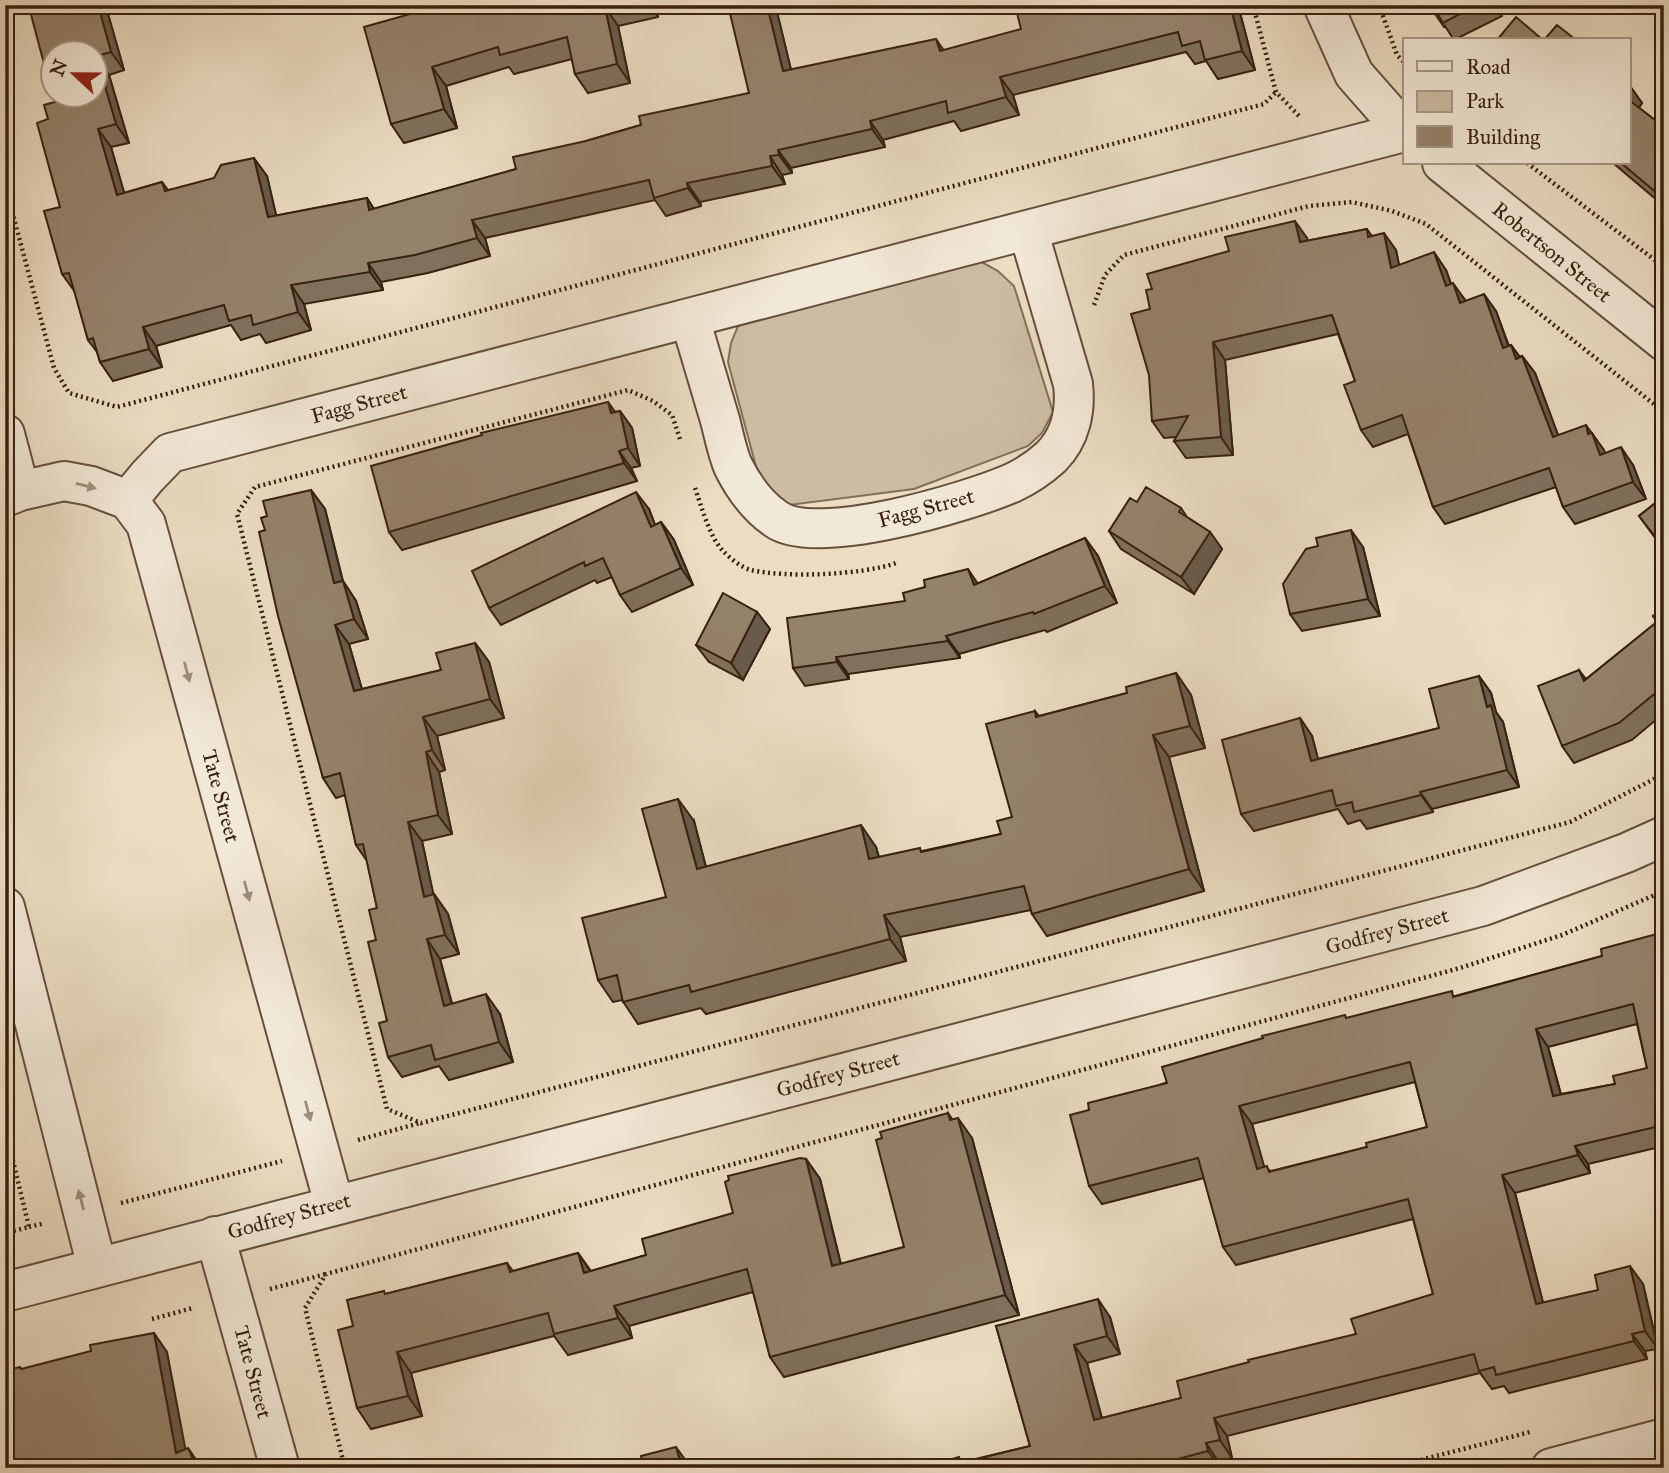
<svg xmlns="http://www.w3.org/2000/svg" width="1669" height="1473" font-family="'IM FELL Great Primer',serif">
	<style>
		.green { fill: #cdbca4; stroke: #826e5a; stroke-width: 2 }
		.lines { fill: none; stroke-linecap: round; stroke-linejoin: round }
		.minor-casing { stroke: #654f3c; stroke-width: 42 }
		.path { stroke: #38200f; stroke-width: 4.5; stroke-dasharray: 2 3.5; stroke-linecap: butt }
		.minor { stroke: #f2e8d7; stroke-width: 38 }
		.wall { fill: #80705d; stroke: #38200f; stroke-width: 2; fill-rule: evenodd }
		.shaded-wall { fill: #685b4c; stroke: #38200f; stroke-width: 2 }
		.building { fill: #95826c; stroke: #38200f; stroke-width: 2; fill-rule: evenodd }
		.oneway { fill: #9e8e7d }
		.labels { text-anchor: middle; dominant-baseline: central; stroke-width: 7; stroke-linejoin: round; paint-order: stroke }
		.street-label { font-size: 21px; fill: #38200f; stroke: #f2e8d7 }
	</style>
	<rect width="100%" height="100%" fill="#ebdcc2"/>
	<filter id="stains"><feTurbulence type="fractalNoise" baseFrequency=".00286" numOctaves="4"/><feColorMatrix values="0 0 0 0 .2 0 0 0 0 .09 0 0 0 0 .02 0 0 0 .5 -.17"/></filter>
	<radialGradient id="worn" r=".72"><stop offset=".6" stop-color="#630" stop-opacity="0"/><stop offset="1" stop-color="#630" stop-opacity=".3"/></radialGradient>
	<path class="green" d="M978,260L998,271L1014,286L1053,412L1042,433L1028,446L914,489L789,505L762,489L728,362L731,343L738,326L760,317Z"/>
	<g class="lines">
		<g class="minor-casing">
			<path id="minor" d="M1323,5L1354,74L1405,132
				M1442,163L1664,341
				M690,319C700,353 710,387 720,420C724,435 727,452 733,466C743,486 757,506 776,519C816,548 968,502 1012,483C1025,477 1040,467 1051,457C1071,437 1076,410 1073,384L1028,230
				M5,434L20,491
				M5,497L20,491L64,481L91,486L128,500L146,524L334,1204
				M128,500L147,477L170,453L1404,132
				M5,907L97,1267
				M215,1236L280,1468
				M5,1292L1483,906L1626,853L1664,836
				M1551,1468L1664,1438"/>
		</g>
		<path class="path" d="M1253,5L1276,92L1299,116
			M1379,5L1397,55L1405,63
			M1527,163L1664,267
			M5,185L54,368L69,393L117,407L1264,104L1276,92
			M1094,305L1105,275L1124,255L1309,206L1352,202L1392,211L1426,224L1664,412
			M680,439L672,415L653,401L628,390L255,487L237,514L387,1109L421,1123L1570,822L1664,774
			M695,488C701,505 710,539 724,552C730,558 742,568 751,570C785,578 863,575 896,563
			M5,1128L29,1227L5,1233
			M358,1140L420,1123
			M121,1203L282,1161
			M29,1227L45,1223
			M270,1289L326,1274
			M152,1319L193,1308
			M345,1468L305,1308L326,1274L1460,968L1562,935L1664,891
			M1389,1468L1530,1432"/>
		<use href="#minor" class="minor"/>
	</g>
	<path class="wall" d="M442,5H656L658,17L618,26L630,83L588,93L575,74L572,59L514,74L509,67L446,86L457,128L404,143L391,124Z
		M1238,5L1255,70L1218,79L1206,61L1195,64L1186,52L1013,95L1019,115L961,131L954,121L883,140L885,147L791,168L792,173L782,175L785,184L700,202L701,206L666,216L655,200L485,238L490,256L428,273L381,282L383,290L304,304L311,330L266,343L260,334L241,340L231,325L156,346L162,367L113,381L100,362L97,352L88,340L75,292L62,274L60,207L48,119L94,52L106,7L124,70L109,75L129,143L111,147L124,193L162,182L168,190L267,176L276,216L367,198L374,209L516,169L586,141L749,93L776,8L791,70L944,50Z
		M1429,5H1497L1502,16L1454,40L1445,26L1444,27Z
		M1630,86L1642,103L1639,108L1664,127V206L1613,163H1629Z
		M1367,229L1372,236L1396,250L1399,265L1446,270L1451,284L1466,301L1496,311L1509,346L1511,345L1520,357L1522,356L1535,373L1558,435L1592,433L1605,454L1633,465L1646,499L1575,524L1563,507L1556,487L1445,524L1433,507L1408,434L1373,447L1361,430L1355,381L1338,334L1225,360L1233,455L1186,458L1174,441L1176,437L1164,438L1152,421L1150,309L1152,289L1229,251L1307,238V241Z
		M608,402L615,412L620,411L632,428L640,466L631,468L637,481L402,550L389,532Z
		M311,490L325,509L343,581L356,601L368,639L349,644L362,689L441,670L475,643L489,662L504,718L437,736L445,770L439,772L452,834L422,841L433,894H434L448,914L459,954L440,959L452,1003L500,1014L513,1062L449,1080L439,1066L402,1077L388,1057L387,1021L376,940L377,908L367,861L356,845L345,795L336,798L323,778L265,530L267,516Z
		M1664,496V550L1639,516Z
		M1137,502L1181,508L1187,517L1210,532L1222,549L1194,594L1121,549L1109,531Z
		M649,509L655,525L661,522L674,540L693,585L632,612L620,595L612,577L597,583L595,580L501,625L489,608Z
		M1085,538L1098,556L1117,603L1047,632L1045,630L959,654L960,658L848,674L849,679L805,686L793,668L977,584Z
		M1318,546L1363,547L1380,616L1302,631L1290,614Z
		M1664,608V713L1632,740L1574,763L1562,746L1579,670L1586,679L1657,622L1653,616Z
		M757,612L770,629L743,680L709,662L696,645Z
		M1176,673L1191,695L1205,748L1169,757L1204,891L1047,936L1032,914L1031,910L900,937L906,961L706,1014L701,1008L638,1024L622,1000L613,1002L598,980L666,897L694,821L706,867L876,847L879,857L922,851L1001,834L1012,817L1035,711L1039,716L1127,693Z
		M1479,676L1491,693L1496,712L1503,722L1519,787L1432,809L1433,812L1367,829L1360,820L1348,824L1338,809L1254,831L1241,814L1300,718L1312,736L1318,759L1439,728Z
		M1664,932V1146L1588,1164L1590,1173L1515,1193L1543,1303L1643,1284L1658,1349L1645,1351L1647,1359L1509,1393L1504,1386L1492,1389L1480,1373L1227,1436L1232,1458L1218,1461L1220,1468H922L963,1462L1030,1446L996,1326L1110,1317L1120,1354L1087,1363L1102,1418L1181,1398L1356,1334L1433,1294L1413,1219L1236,1265L1223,1247L1204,1178L1102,1204L1089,1186V1110L1348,1018L1455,996L1602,956ZM1637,1024L1647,1068L1615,1084L1561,1094L1548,1047ZM1415,1082L1427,1127L1367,1147L1271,1171L1264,1167L1252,1124Z
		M948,1113L952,1120L972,1138L1019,1315L784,1377L770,1357L753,1292L629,1326L632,1338L568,1355L554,1336L411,1373L422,1416L371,1429L357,1408L353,1326L386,1294L507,1263L513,1271L578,1253L591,1271L646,1255L733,1213L806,1159L820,1179L841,1264L904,1247Z"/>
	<path class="shaded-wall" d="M98,5H105L106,7L124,70L111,52Z
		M650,5H656L658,17Z
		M767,5H774L776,8L796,90L783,71Z
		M1230,5H1238L1255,70L1242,51Z
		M605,7L618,26L630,83L617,64Z
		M936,39L949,58L940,51Z
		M96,56L109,75L129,143L116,124Z
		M432,67L446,86L457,128L444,109Z
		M1000,77L1013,95L1019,115L1006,97Z
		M1630,86L1642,103L1635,113L1629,103V88Z
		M870,121L883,140L885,147L872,129Z
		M98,129L111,147L130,213L117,195Z
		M778,150L791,168L792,173L779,155Z
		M770,156L782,175L785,184L772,166Z
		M254,158L267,176L281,236L268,217Z
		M687,183L700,202L701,206L688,188Z
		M367,198L379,217L369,210Z
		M472,220L485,238L490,256L477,238Z
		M1295,221L1307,238L1312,259L1300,242Z
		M1384,233L1396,250L1403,285L1391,268Z
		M1434,252L1446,270L1458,303L1446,286Z
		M368,263L381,282L383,290L370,272Z
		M1453,283L1465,300L1472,320L1460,303Z
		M291,285L304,304L311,330L298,312Z
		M1484,294L1496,311L1515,365L1503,348Z
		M143,327L156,346L162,367L149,349Z
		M1213,342L1225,360L1233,455L1221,437Z
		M1511,345L1523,362L1516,359Z
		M1522,356L1535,373L1565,454L1553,437Z
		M608,402L620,419L611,413Z
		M620,411L632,428L640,466L628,448Z
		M1586,425L1604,450L1612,473L1600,455L1588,434Z
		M1621,447L1633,465L1646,499L1633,482Z
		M619,451L631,468L637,481L624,463Z
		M311,490L325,509L348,603L334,583Z
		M636,492L649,509L663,545L651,527Z
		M661,522L674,540L693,585L681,568Z
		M1351,530L1363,547L1380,616L1368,599Z
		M1210,532L1222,549L1194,594L1181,577Z
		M1085,538L1098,556L1117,603L1105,586Z
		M968,569L980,587L974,585Z
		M343,581L356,601L368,639L354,619Z
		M757,612L770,629L743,680L731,663Z
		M335,625L349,644L368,711L354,691Z
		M946,636L959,654L960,658L948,641Z
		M475,643L489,662L504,718L490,699Z
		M836,657L848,674L849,679L837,662Z
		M1176,673L1191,695L1205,748L1190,726Z
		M1479,676L1491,693L1496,712L1503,722L1519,787L1507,770L1487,707Z
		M423,717L437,736L445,770L432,750Z
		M1300,718L1312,736L1323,778L1311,761Z
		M1153,735L1169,757L1204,891L1189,869Z
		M426,752L439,772L452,834L438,815Z
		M1420,792L1432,809L1433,812L1421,795Z
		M678,799L694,821L712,891L697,869Z
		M408,822L422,841L438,916L424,897Z
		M861,825L876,847L885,881L869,859Z
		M434,894L448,914L459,954L445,935Z
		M884,915L900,937L906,961L890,939Z
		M427,939L440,959L457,1025L444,1006Z
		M486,994L500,1014L513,1062L499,1042Z
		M1536,1029L1548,1047L1566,1114L1553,1096Z
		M1239,1106L1252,1124L1270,1187L1257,1169Z
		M948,1113L962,1134L958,1118L972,1138L1019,1315L1005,1295Z
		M1575,1146L1588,1164L1590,1173L1578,1155Z
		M806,1159L820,1179L846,1286L832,1266Z
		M1502,1175L1515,1193L1548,1322L1536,1304Z
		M578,1253L592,1274L584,1273Z
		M1630,1266L1643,1284L1658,1349L1645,1331Z
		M1098,1299L1110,1317L1120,1354L1107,1336Z
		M614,1306L629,1326L632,1338L618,1318Z
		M154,1333L167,1352L189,1468L176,1453Z
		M1632,1334L1645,1351L1647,1359L1634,1341Z
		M1074,1345L1087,1363L1107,1438L1094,1420Z
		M397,1352L411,1373L422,1416L408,1396Z
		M1214,1418L1227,1436L1232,1458L1220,1440Z
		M1206,1443L1218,1461L1220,1468L1208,1451Z
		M676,1447L689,1465V1468H682Z
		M188,1448L202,1468H197Z"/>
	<path class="building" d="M36,5H98L111,52L96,56L116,124L98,129L117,195L162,182L165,191L214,178L221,165L254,158L268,217L367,198L369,210L516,169L513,157L586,141L641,125L639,116L749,93L728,5H767L783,71L936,39L940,51L1021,29L1015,5H1230L1242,51L1205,60L1200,41L1182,46L1178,32L1000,77L1006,97L948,113L946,101L870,121L872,129L778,150L779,155L770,156L772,166L687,183L688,188L654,198L649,180L472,220L477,238L415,255L368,263L370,272L291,285L298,312L253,325L251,315L229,321L224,305L143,327L149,349L100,362L93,338L88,340L69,273L62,274L44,211L60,207L37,123L48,119L44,105L55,102L53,94H94V52H52V94L29,7Z
		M442,5H614L605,7L617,64L575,74L567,37L500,55L498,47L432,67L444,109L391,124L364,27Z
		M1429,5H1477L1443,23L1434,8L1431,9Z
		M1516,17L1543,40H1497Z
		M1557,25L1576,40H1544Z
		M1629,100L1664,127V199L1621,163H1629Z
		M1295,221L1300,242L1367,229L1368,237L1384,233L1391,268L1434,252L1446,286L1453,283L1460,303L1484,294L1503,348L1511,345L1516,359L1522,356L1553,437L1586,425L1588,434L1592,433L1600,455L1621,447L1633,482L1563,507L1549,468L1433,507L1402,415L1361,430L1344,385L1355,381L1332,315L1213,342L1221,437L1174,441L1188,416L1152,421L1149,375L1131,314L1150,309L1146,290L1152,289L1147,274L1229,251L1225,237Z
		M608,402L611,413L620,411L628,448L619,451L624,463L389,532L371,466L482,435L481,433Z
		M1146,487L1181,508L1179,512L1210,532L1181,577L1109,531L1130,498L1137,502Z
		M311,490L334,583L343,581L354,619L335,625L354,691L441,670L436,653L475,643L490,699L423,717L432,750L426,752L438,815L408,822L424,897L434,894L445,935L427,939L444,1006L486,994L499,1042L435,1060L431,1045L388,1057L379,1023L387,1021L368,942L376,940L369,910L377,908L363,844L356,845L340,773L323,778L278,616L259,532L265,530L261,518L267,516L263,501Z
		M636,492L651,527L661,522L681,568L620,595L603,558L585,566L584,562L489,608L472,571Z
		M1664,496V548L1639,516Z
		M1351,530L1368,599L1290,614L1283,584L1306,549L1318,546L1316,538Z
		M1085,538L1105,586L1034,614L1033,612L946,636L948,641L836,657L837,662L793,668L787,618L905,601L903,593L925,587L924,580L968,569L974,585Z
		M723,593L757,612L731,663L696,645Z
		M1664,608V686L1619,723L1562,746L1538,686L1579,670L1584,681L1658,621L1653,616Z
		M1176,673L1190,726L1153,735L1189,869L1032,914L1024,886L884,915L890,939L691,992L689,985L623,1002L617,975L598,980L582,918L666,897L642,809L678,799L697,869L861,825L869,859L920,848L921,852L1001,834L997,821L1012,817L986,724L1035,711L1036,717L1127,693L1126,687Z
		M1479,676L1487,707L1491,705L1507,770L1420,792L1421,795L1354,812L1352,802L1336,806L1332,790L1241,814L1222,740L1300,718L1311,761L1439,728L1429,689Z
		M1664,932V1002H1662L1664,1007V1125L1575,1146L1578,1155L1502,1175L1536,1304L1598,1290L1595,1275L1630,1266L1645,1331L1632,1334L1634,1341L1496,1375L1494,1367L1479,1371L1474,1354L1214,1418L1220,1440L1206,1443L1208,1451L1144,1468H922L959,1457L961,1463L1030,1446L996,1326L1098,1299L1107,1336L1074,1345L1094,1420L1181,1398L1177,1381L1249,1362L1248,1360L1356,1334L1351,1319L1433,1294L1408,1199L1223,1247L1198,1158L1089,1186L1070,1115L1089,1110L1088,1103L1167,1083L1162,1067L1263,1038L1262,1036L1345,1015L1346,1018L1452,991L1453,997L1602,956L1601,949ZM1633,1004L1647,1068L1613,1076L1615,1084L1553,1096L1536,1029ZM1410,1062L1427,1127L1366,1143L1367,1147L1269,1172L1267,1166L1257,1169L1239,1106Z
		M948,1113L950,1120L958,1118L1005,1295L770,1357L747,1269L614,1306L618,1318L554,1334L548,1313L397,1352L408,1396L357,1408L338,1330L353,1326L347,1300L384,1291L385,1294L507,1263L510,1272L578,1253L584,1273L646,1255L642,1239L733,1213L725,1182L729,1180L728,1176L800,1158L806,1159L832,1266L904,1247L876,1140L882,1138L880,1132Z
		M154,1333L176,1453L188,1448L197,1468H6L5,1371L20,1367L21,1369L91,1351L90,1345Z
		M676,1447L682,1468H644L641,1456Z"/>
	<defs><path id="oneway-solid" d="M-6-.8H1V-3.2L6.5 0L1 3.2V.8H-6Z" transform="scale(1.75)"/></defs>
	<g class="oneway">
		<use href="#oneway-solid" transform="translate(86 486) rotate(14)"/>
		<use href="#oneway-solid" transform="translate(187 672) rotate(75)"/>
		<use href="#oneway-solid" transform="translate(247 891) rotate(75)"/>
		<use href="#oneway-solid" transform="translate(308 1111) rotate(75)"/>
		<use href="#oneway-solid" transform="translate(81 1200) rotate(-105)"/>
	</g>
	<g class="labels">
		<g class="street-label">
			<text transform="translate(1552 252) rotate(39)">Robertson Street</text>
			<text transform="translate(359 404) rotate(-15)">Fagg Street</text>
			<text transform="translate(926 508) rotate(-15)">Fagg Street</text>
			<text transform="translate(221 796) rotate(75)">Tate Street</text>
			<text transform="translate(1387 931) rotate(-15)">Godfrey Street</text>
			<text transform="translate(838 1074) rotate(-15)">Godfrey Street</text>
			<text transform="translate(289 1216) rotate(-15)">Godfrey Street</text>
			<text transform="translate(253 1372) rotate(75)">Tate Street</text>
		</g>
	</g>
	<rect width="1669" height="1473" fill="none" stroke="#ebdcc2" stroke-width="28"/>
	<rect x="7" y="7" width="1655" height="1459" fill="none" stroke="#38200f" stroke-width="3.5"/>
	<rect x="14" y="14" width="1641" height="1445" fill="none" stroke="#38200f" stroke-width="2"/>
	<rect x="1403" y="38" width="228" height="126" fill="#f2e8d7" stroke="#a89887" stroke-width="2"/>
	<rect x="1417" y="61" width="35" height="10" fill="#f2e8d7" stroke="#a89887" stroke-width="2"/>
	<text x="1466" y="74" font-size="21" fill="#38200f">Road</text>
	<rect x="1417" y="91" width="35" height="21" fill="#cdbca4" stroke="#a89887" stroke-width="2"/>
	<text x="1466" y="108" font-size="21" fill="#38200f">Park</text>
	<rect x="1417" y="126" width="35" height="21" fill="#95826c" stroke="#a89887" stroke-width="2"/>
	<text x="1466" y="144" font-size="21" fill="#38200f">Building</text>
	<g transform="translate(74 74) rotate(292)"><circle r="33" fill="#f2e8d7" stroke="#a89887" stroke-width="2"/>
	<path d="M0-5L12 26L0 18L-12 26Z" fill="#8f2418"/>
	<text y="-10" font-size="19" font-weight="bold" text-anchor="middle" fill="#38200f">N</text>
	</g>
	<rect width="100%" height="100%" filter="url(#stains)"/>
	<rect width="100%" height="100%" fill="url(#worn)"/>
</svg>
